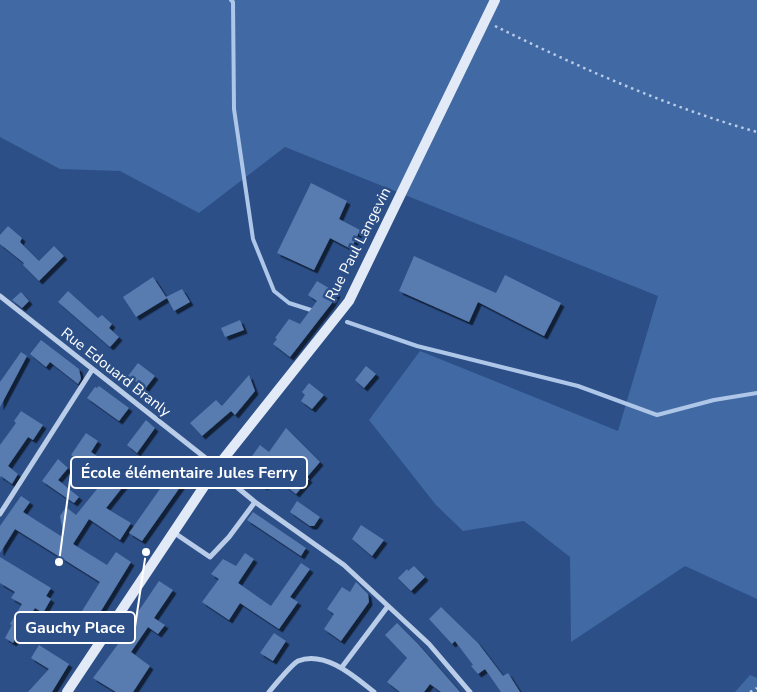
<svg xmlns="http://www.w3.org/2000/svg" width="757" height="692" font-family="'Nunito Sans',sans-serif">
	<style>
		.green { fill: #4169a3 }
		.lines { fill: none; stroke-linecap: round; stroke-linejoin: round }
		.stream { stroke: #aec6e8; stroke-width: 4 }
		.building { fill: #587bb0; filter: url(#shadow) }
		.path { stroke: #b9cce8; stroke-width: 2.5; stroke-dasharray: 2.5 4; stroke-linecap: butt }
		.street { stroke: #b9cce8; stroke-width: 5 }
		.secondary { stroke: #e2eaf7; stroke-width: 10 }
		.labels { text-anchor: middle; dominant-baseline: central; stroke-width: 5; stroke-linejoin: round; paint-order: stroke }
		.street-label { font-size: 15px; fill: #fff; stroke: #2c4f88 }
		.leader { fill: none; stroke: #fff; stroke-width: 2 }
		.callout-dot { fill: #fff; stroke: #2c4f88; stroke-width: 2 }
		.callout { fill: #2c4f88; stroke: #fff; stroke-width: 2 }
		.callout-label { font-size: 16px; text-anchor: middle; font-weight: bold; fill: #fff }
	</style>
	<defs>
		<filter id="shadow"><feDropShadow dx="3.5" dy="3.5" stdDeviation="0" flood-color="#0009"/></filter>
	</defs>
	<rect width="100%" height="100%" fill="#2c4f88"/>
	<path class="green" d="M0,0H757V599L685,566L571,642L570,557L524,521L463,531L436,505L369,420L420,351L618,431L658,296L285,147L199,213L120,171L60,169L0,137Z
		M750,675L757,678V692H735Z"/>
	<g class="lines">
		<path class="stream" d="M231,0L233,2L234,109L253,239L274,291L289,303L314,311
			M347,322L417,346L578,386L657,415L714,400L757,393"/>
	</g>
	<path class="building" d="M311,183L347,201L339,219L360,230L351,249L330,238L314,270L277,253Z
		M8,226L22,238L20,242L39,261L54,246L64,256L39,281L23,265L24,263L0,244V235Z
		M414,256L496,293L505,275L561,303L544,336L478,302L469,322L399,291Z
		M153,277L166,297L182,289L190,302L174,311L167,298L136,317L123,297Z
		M317,281L337,293L332,303L290,357L273,344L277,339L275,338L289,319L300,324L317,301L308,295Z
		M68,291L98,318L102,315L112,324L109,328L119,337L110,347L58,302Z
		M21,292L29,301L22,308L12,300Z
		M240,320L244,330L225,337L221,328Z
		M41,340L79,369L81,379L78,384L50,362L46,367L30,354Z
		M21,352L27,356L0,407V382Z
		M138,363L155,376L145,389L128,376Z
		M366,366L376,374L364,388L355,380Z
		M249,375L255,391L235,415L231,411L202,436L190,423L216,400L222,406Z
		M309,383L324,395L312,409L301,401L305,395L302,392Z
		M99,386L129,408L119,421L87,398L95,387L97,388Z
		M21,411L43,425L33,440L28,437L8,466L18,474L12,484L1,476L0,478V445L16,423L14,421Z
		M146,420L155,428L137,453L127,445Z
		M286,428L320,462L307,477L309,479L296,494L273,476L264,487L242,470L260,445L269,452Z
		M86,433L98,441L91,452L97,456L89,467L71,455Z
		M144,458L183,483L142,541L129,533L162,486L136,469Z
		M58,459L68,468L58,480L79,497L74,503L42,481Z
		M103,468L125,484L106,508L131,523L120,540L89,519L73,544L107,565L116,552L131,562L93,624L79,616L100,582L15,529L0,553V526L21,496L30,502L23,512L64,538L60,516L66,507L76,515L97,489L89,483Z
		M297,501L320,517L314,526H310L290,512Z
		M253,512L306,548L301,556L247,520Z
		M361,525L384,540L372,556L352,539Z
		M245,553L254,559L238,583L271,606L301,563L310,569L290,597L298,602L279,629L240,603L229,620L202,602L219,579L211,574L223,559L236,566Z
		M0,557L51,588L46,596L51,599L43,613L35,608L13,643L5,638L12,625L10,624L22,604L11,598L15,592L0,583Z
		M414,566L425,577L411,591L398,578L407,569L408,571Z
		M159,581L173,590L154,618L165,625L158,634L148,627L131,652L150,666L133,692H116L93,678L127,632L125,631Z
		M356,582L368,594L369,602L341,641L324,629L334,614L327,609L342,587L350,592Z
		M441,607L478,643L503,676L508,673L520,692H501L485,669L478,674L471,666L473,665L455,641L452,644L429,619Z
		M397,623L418,644L460,692H441L430,684L424,692H400L387,682L407,658L385,635Z
		M274,633L286,641L273,661L260,653Z
		M39,645L69,664L52,692H28L49,669L31,658Z"/>
	<g class="lines">
		<path class="path" d="M495,26C578,67 668,107 757,132
			M750,692L757,688"/>
		<path class="street" d="M0,296L217,467L221,474L255,502L344,565L429,644L470,692
			M0,514L92,370
			M173,532L210,557L229,537L255,502
			M342,667L388,606
			M269,692C274,686 292,664 298,661C325,650 355,677 374,692"/>
		<path class="secondary" d="M67,692L217,467L349,301L495,0"/>
	</g>
	<g class="labels">
		<g class="street-label">
			<text transform="translate(358 244) rotate(-63)">Rue Paul Langevin</text>
			<text transform="translate(116 372) rotate(38)">Rue Edouard Branly</text>
		</g>
	</g>
	<path class="leader" d="M59 562L71 473M146 552L135 627"/>
	<g class="callout-dot">
		<circle cx="59" cy="562" r="5"/>
		<circle cx="146" cy="552" r="5"/>
	</g>
	<g class="callout">
		<rect x="71" y="457" width="236" height="31" rx="5"/>
		<rect x="15" y="612" width="120" height="31" rx="5"/>
	</g>
	<g class="callout-label">
		<text x="189" y="478">École élémentaire Jules Ferry</text>
		<text x="75" y="633">Gauchy Place</text>
	</g>
</svg>
